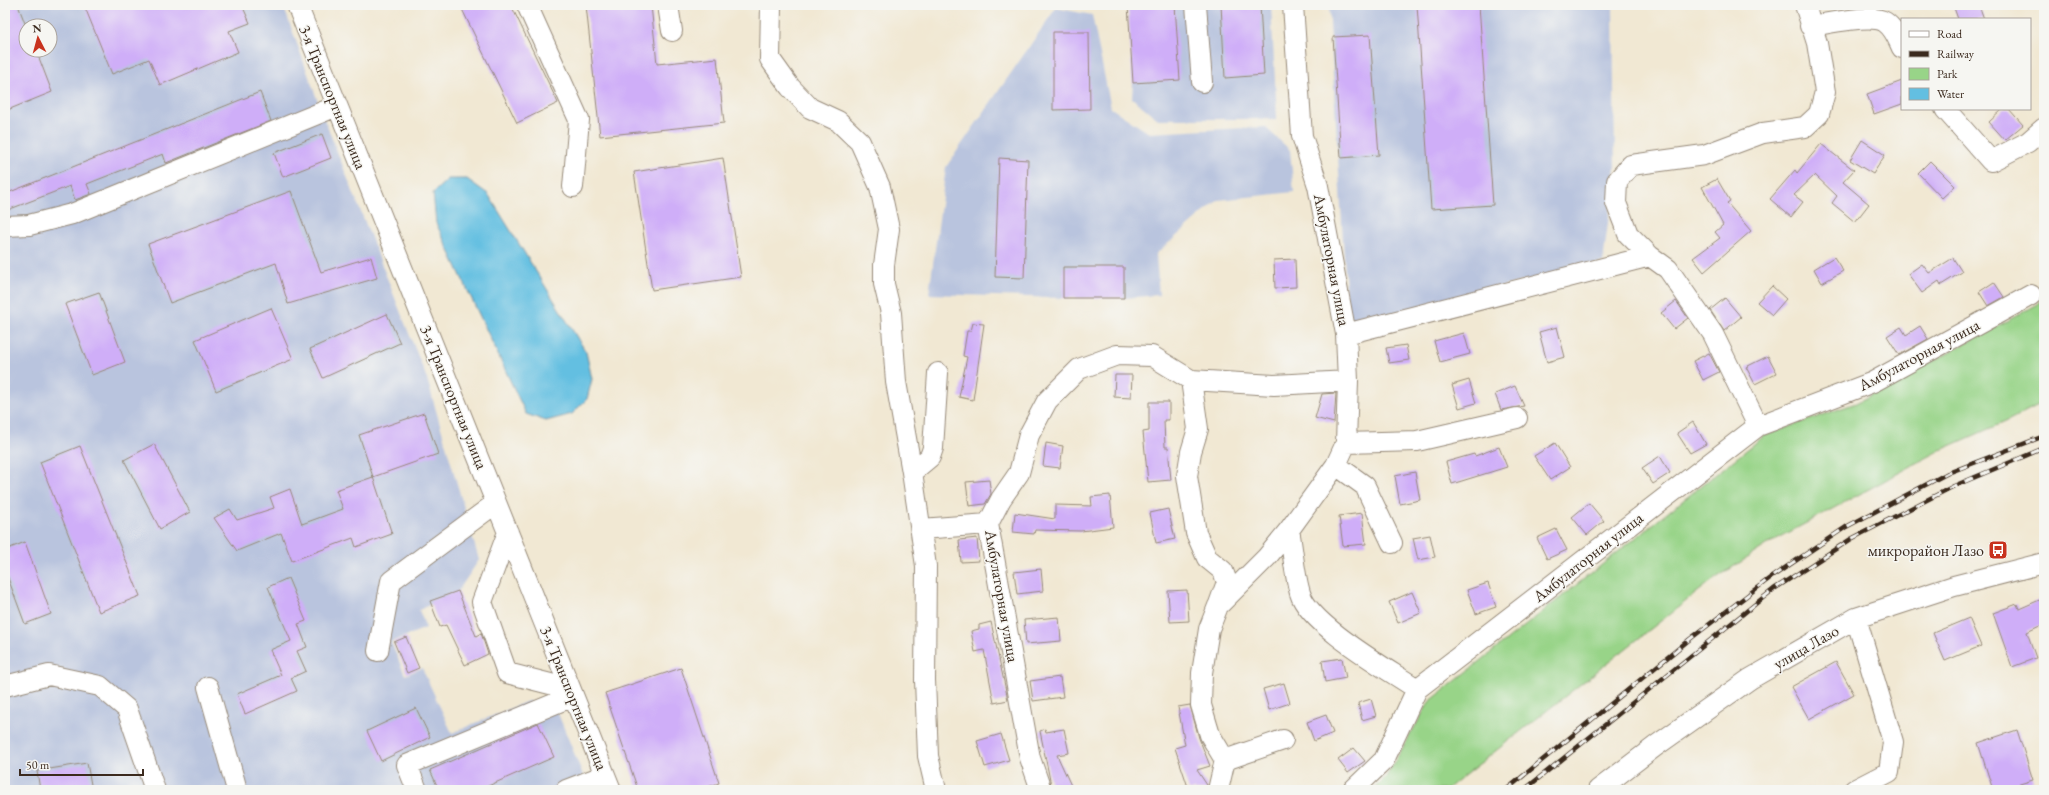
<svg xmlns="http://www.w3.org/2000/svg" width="2049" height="795" font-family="'EB Garamond',serif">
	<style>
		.industrial { fill: #b9c4de; fill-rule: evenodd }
		.green { fill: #98d488; stroke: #6a7f53 }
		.water { fill: #63bfe1; stroke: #4f7480 }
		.building { fill: #cfaef8 }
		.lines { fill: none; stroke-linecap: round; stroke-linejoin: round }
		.minor-casing { stroke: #968978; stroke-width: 22 }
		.minor { stroke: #fff; stroke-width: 20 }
		.rail-casing { stroke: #3b2a1e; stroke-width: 4.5 }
		.rail { stroke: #f6f6f2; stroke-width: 3; stroke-dasharray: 9; stroke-linecap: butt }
		.labels { text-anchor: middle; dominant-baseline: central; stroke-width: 3; stroke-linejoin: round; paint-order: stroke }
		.street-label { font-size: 16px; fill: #3b2a1e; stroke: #f6f6f2 }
		.poi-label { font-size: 16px; fill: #3b2a1e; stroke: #f6f6f2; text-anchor: end }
	</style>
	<rect width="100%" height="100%" fill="#f6f6f2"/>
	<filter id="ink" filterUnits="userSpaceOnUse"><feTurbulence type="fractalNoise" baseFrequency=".025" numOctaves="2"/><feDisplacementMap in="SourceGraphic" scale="8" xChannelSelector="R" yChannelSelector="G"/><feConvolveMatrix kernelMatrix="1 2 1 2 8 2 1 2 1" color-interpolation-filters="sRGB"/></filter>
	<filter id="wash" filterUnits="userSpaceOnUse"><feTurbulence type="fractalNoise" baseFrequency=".012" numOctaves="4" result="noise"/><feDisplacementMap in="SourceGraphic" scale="16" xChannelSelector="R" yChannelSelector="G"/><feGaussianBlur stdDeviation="0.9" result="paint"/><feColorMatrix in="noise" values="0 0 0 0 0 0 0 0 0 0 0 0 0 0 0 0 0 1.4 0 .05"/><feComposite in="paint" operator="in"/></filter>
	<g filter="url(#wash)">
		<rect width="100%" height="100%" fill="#f1e8d3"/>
		<path class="industrial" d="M5,5H283L325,121L427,379L479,560L458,591L419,610L426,628L391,642L405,675L422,668L452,733L528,701L555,706L589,790H5ZM26,26H50V50H26Z
			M1128,5H1271L1277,119H1158L1132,98L1133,83Z
			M1329,5H1613L1615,168L1603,262L1348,324Z
			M1056,8L1092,15L1111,108L1149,133L1265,127L1290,150L1294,192L1218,200L1156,254L1159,295L1124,298H1063L929,294L946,167Z"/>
		<path class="green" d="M2044,297V402L2009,420L1941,450L1773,541L1713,580L1446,790H1373L1386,777L1429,702L1764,436L1856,403L2038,304Z"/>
		<path class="water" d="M448,179H467L488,194L586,352L592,379L587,399L572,414L546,421L526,414L436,223L433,193Z"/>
		<g id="blocks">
			<path class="building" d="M5,5H18L26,26V50H36L52,92L5,111Z
				M84,5H242L250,23L229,31L238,52L160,85L149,59L112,74Z
				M460,5H511L558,103L517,123Z
				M586,5H651L657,64L717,58L724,123L600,136Z
				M1128,5H1175L1180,80L1133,83Z
				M1221,5H1260L1264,75L1225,78Z
				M1417,5H1479L1493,205L1431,209Z
				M1953,5H1979L1984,19H1958Z
				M1053,32H1089L1090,109L1053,110Z
				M1370,35L1379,155L1341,158L1333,37Z
				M1902,81V104L1874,114L1867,94Z
				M260,92L271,121L166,163L163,154L87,184L91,194L75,200L70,186L5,211V194Z
				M2003,109H2009L2023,125L2005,140L1989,122Z
				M322,134L331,158L283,177L274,153Z
				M1862,140L1885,155L1873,174L1850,160Z
				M1821,144L1854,170L1843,182L1869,204L1855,222L1832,203L1837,196L1815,175L1794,195L1803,202L1791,217L1770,199L1795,170L1797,173Z
				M723,158L741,277L652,290L634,172Z
				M999,158L1028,160L1024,278L995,277Z
				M1930,161L1955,186L1942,198L1918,173Z
				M1717,179L1730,201L1727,203L1751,231L1704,272L1693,258L1720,238L1715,232L1723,225L1702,187Z
				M291,191L321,272L371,257L377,278L288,304L276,263L170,303L148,244Z
				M1834,257L1843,271L1822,283L1814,269Z
				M1953,258L1962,272L1941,285L1939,281L1922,293L1908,274L1922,264L1929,273Z
				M1295,259L1296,287L1275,288L1274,260Z
				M1063,267H1124V298H1063Z
				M1994,282L2004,297L1988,306L1979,292Z
				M1772,286L1786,299L1772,315L1757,302Z
				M99,292L125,362L92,375L65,304Z
				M1725,298L1741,317L1724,331L1710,310Z
				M1676,301L1688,318L1674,329L1661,313Z
				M271,308L293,359L216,391L195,340Z
				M387,314L400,343L323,378L310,349Z
				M973,323L984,324L973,400L959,397L967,357L963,356L967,331H971Z
				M1920,326L1928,339L1899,355L1887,336L1901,327L1906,335Z
				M1557,327L1565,357L1547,362L1539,332Z
				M1464,333L1470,354L1440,362L1434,341Z
				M1406,345L1409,360L1389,363L1386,348Z
				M1709,353L1719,372L1703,380L1693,361Z
				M1768,356L1777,373L1755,384L1746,367Z
				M1115,375H1132L1131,398L1114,397Z
				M1469,380L1476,403L1459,408L1452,385Z
				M1515,386L1524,406L1501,410L1495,394Z
				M1336,393L1334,423L1315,418L1322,394Z
				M1149,402H1169V420H1164L1165,447H1168L1171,480L1148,482L1143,432L1149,431Z
				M424,413L438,454L373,477L359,435Z
				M1693,422L1706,444L1690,453L1677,433Z
				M1046,443L1063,446L1060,468L1043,466Z
				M1555,443L1570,467L1550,480L1534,456Z
				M154,444L190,512L160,529L124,460Z
				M80,446L140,596L99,612L40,462Z
				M1499,447L1507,467L1452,484L1446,462L1474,454L1475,456Z
				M1660,456L1670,473L1653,484L1642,468Z
				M1415,472L1420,500L1400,504L1395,476Z
				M373,477L392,534L356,547L353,538L292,561L281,533L237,551L214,518L230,509L237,520L274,508L270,497L290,489L302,524L343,509L336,490Z
				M989,480L991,494L985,504L969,506L966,482Z
				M1110,495L1113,527L1081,531L1035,530L1034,534L1013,532L1015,513L1055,519V505L1092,506L1091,497Z
				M1589,503L1604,521L1587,535L1572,517Z
				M1168,509L1175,539L1156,543L1150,513Z
				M1362,513L1366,544L1343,546L1339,516Z
				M1556,529L1567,550L1547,559L1537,538Z
				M1430,535L1435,557L1418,560L1413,538Z
				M977,538L979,561L961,562L959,540Z
				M25,542L51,614L25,624L5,570V550Z
				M1041,569L1043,591L1017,594L1014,572Z
				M288,578L306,621L298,624L307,647L297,651L306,671L291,678L297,691L245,714L237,694L281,675L270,650L291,641L268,587Z
				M1488,583L1496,607L1476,614L1467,590Z
				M1187,590L1189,621L1170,622L1168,591Z
				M458,591L476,636L481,633L488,654L465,665L446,625L440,627L430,601Z
				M1412,592L1421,613L1398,623L1389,602Z
				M2044,598V624L2027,632L2036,658L2012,667L1993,613L2017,604L2019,609Z
				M1059,617L1061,641L1026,644L1024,620Z
				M1969,618L1981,646L1945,661L1933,633Z
				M991,622L1008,700L994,703L984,650L975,652L971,631L979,629V625Z
				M406,637L419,668L407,673L394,642Z
				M1342,658L1346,678L1325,682L1322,661Z
				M1836,662L1854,694L1809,719L1791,687Z
				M681,668L719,783L699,790H638L605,693Z
				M1060,677L1063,697L1033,701L1030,681Z
				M1284,683L1290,703L1269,710L1263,689Z
				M1371,699L1376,716L1362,720L1358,703Z
				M1190,705L1199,738L1210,766L1197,770L1207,785V790H1189L1175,748L1185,745L1178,707Z
				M416,708L430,737L381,761L367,731Z
				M1326,715L1333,733L1314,741L1307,722Z
				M538,723L554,757L479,790H439L430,770Z
				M1045,729L1046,732L1064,729L1069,753L1057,755L1073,790H1052L1040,731Z
				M2017,730L2033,780L2000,790H1993L1978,743Z
				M1001,734L1009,760L985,767L977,741Z
				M1354,748L1365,761L1348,773L1338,760Z
				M87,763L92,790H40L37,771Z"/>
		</g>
	</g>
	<g filter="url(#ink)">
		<use href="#blocks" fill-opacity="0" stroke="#968978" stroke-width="1"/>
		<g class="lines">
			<g class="minor-casing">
				<path id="minor" d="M297,5L611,790
					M527,5L579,120L573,187
					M668,5L672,31
					M771,5L770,59L790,87L810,108L838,121L860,142L880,187L889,229L884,265V284L891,313L896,382L912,472
					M1196,5L1202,82
					M1810,26C1827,24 1871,13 1885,22C1894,28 1898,39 1902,48
					M1945,109L1991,161L2028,142L2044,128
					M5,226L29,225L72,214L337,106
					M1650,256L1668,269L1713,334L1758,426
					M1346,334L1650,256L1628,234L1616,203L1617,181L1631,165L1704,155L1763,133L1805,127L1819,114L1825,92L1817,43L1805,5
					M1191,380L1198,429L1191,452L1187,476L1196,533L1207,558L1223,571L1227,582L1219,604
					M1346,443L1417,441L1517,418
					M1336,465L1365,486L1392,543
					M921,529L988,524
					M1289,530C1293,550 1294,573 1300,593C1309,625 1389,670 1417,689
					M508,532L482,602L507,673L570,689
					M378,651L391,581L496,503
					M5,686L49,675L100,686L127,709L155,790
					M208,687L237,790
					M1225,760L1283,740
					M417,790L407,765L573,696
					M566,790L605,775
					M936,790L928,756L925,680L926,566L912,472L930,457L933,448L938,373
					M1041,790L1030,758L988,524L1001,499L1019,473L1029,435L1047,401L1079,369L1117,355L1152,356L1191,380L1274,385L1348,381
					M1218,790L1225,760L1210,735L1201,705L1202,673L1209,629L1218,606L1267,557L1289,530L1336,465L1346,443L1348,381L1346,334L1318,186L1302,136L1293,5
					M1353,790L1384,760L1417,689L1758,426L1873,382L2031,295
					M1598,790L1657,745L1750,679L1856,618L1954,586L2044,563
					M1854,790L1889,772L1893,742L1856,618"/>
			</g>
			<use href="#minor" class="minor"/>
			<g class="rail-casing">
				<path id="rail" d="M1506,790L1690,639L1770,578L1846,527L1948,473L2044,436
					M1524,790L1774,589L1851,539L1954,486L2044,448"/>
			</g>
			<use href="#rail" class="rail"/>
		</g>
	</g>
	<defs>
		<g id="bus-square" transform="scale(1)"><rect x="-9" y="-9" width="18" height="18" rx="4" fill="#c8321e" stroke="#f6f6f2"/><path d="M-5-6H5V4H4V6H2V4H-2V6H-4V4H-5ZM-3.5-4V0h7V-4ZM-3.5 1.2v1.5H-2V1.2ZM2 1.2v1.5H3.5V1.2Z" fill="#fff"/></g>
	</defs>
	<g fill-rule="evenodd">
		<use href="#bus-square" x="1998" y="550"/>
	</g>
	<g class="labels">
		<g class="street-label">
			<text transform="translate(333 97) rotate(68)">3-я Транспортная улица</text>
			<text transform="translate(1332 260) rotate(79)">Амбулаторная улица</text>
			<text transform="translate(1919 355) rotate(-28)">Амбулаторная улица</text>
			<text transform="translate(454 397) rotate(68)">3-я Транспортная улица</text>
			<text transform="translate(1588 557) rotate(-38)">Амбулаторная улица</text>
			<text transform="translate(1002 596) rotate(80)">Амбулаторная улица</text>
			<text transform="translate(1806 647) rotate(-30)">улица Лазо</text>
			<text transform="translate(574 698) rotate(68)">3-я Транспортная улица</text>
		</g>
		<g class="poi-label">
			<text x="1984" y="550">микрорайон Лазо</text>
		</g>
	</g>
	<rect width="2049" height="795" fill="none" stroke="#f6f6f2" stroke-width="20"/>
	<rect x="1901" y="18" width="130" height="92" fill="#f6f6f2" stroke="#aba49d"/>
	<rect x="1909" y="31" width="20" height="6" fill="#ffffff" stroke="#aba49d"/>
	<text x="1937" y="38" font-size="12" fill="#3b2a1e">Road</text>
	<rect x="1909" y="51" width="20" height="6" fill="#3b2a1e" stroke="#aba49d"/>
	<text x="1937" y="58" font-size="12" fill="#3b2a1e">Railway</text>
	<rect x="1909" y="68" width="20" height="12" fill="#98d488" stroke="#aba49d"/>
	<text x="1937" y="78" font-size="12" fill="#3b2a1e">Park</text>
	<rect x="1909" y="88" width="20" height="12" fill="#63bfe1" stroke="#aba49d"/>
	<text x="1937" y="98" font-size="12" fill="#3b2a1e">Water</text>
	<g transform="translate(38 38) rotate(354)"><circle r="19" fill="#f6f6f2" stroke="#aba49d"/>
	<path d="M0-3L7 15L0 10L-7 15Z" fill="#c8321e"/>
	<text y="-6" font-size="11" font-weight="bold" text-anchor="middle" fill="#3b2a1e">N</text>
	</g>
	<path d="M20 769v6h123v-6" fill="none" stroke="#3b2a1e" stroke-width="2"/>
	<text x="26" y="769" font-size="12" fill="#3b2a1e" stroke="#f6f6f2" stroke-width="3" paint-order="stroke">50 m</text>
</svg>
